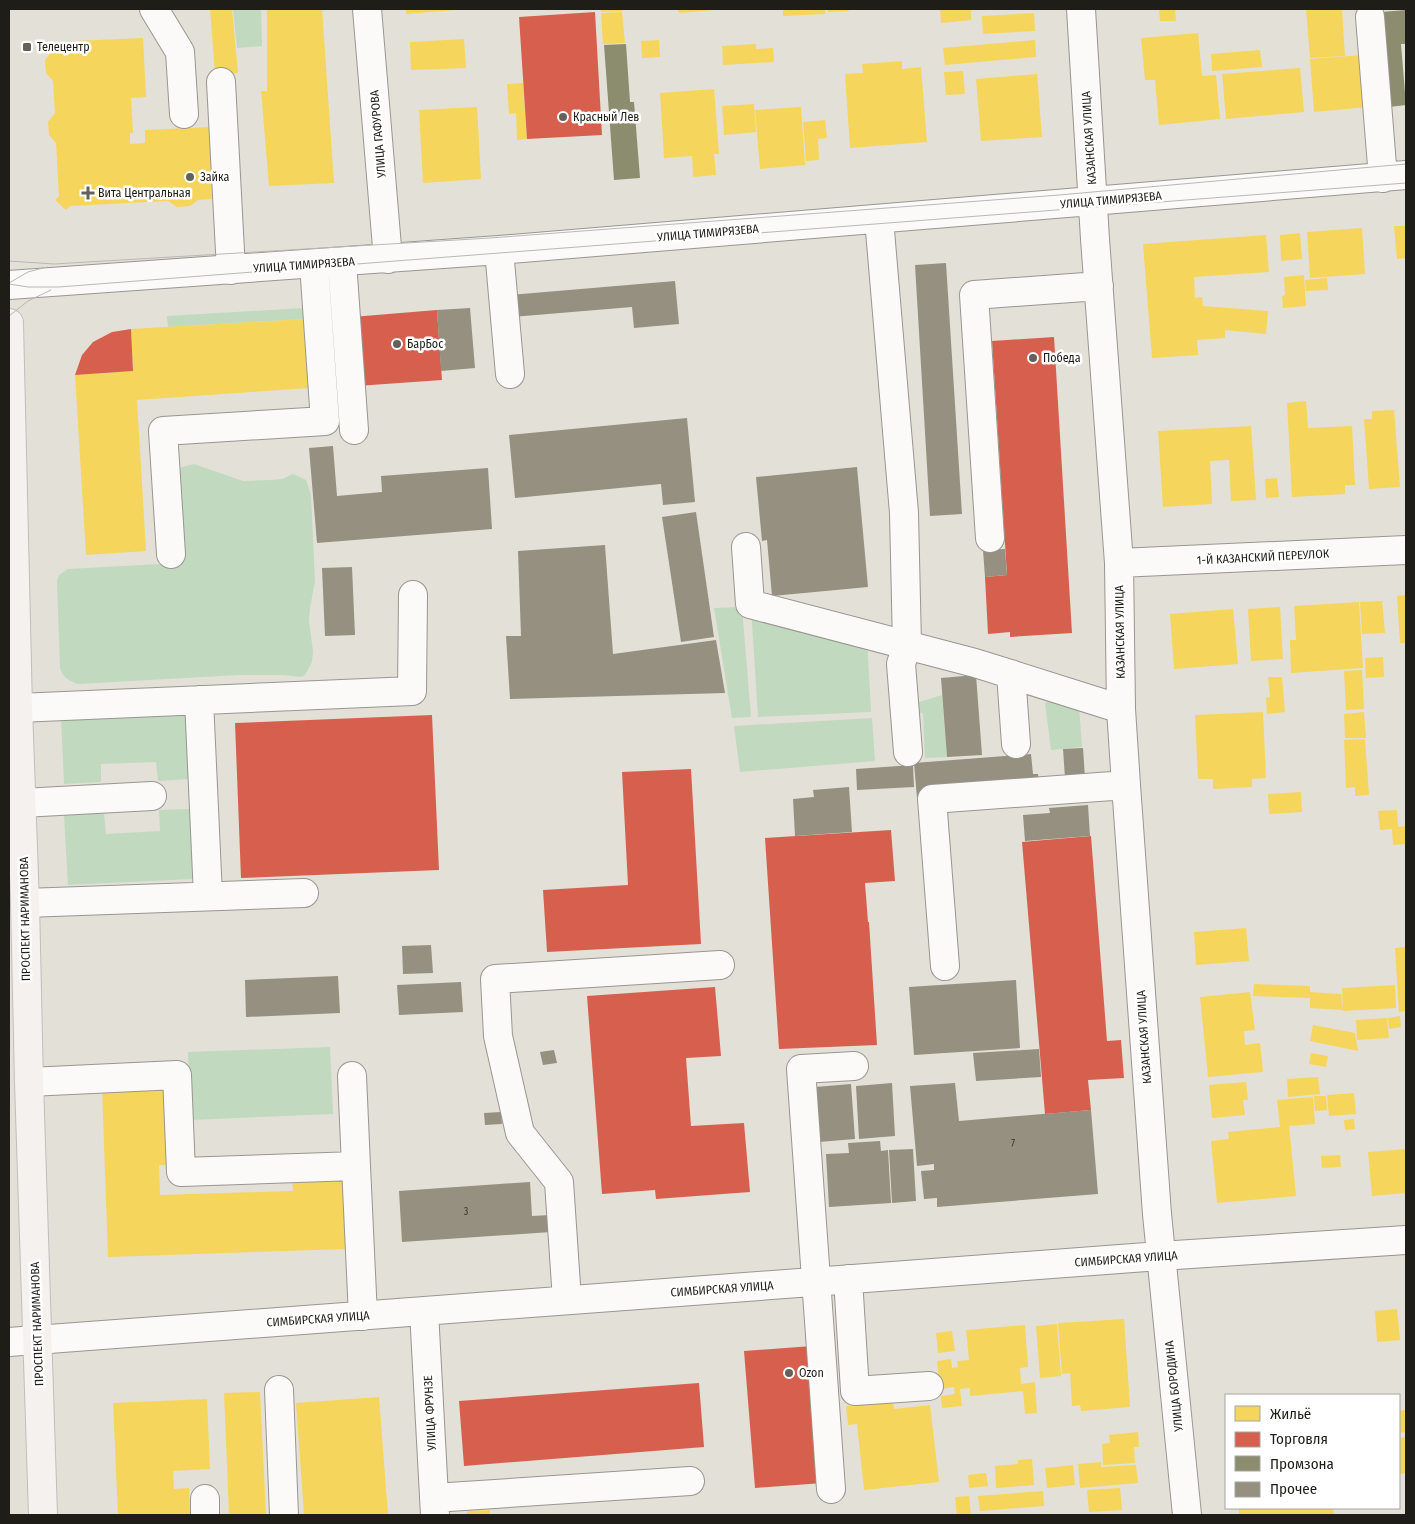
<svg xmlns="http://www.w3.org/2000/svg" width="1415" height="1524" font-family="'Fira Sans Condensed',sans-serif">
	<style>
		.green { fill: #c1d9bf }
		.homes { fill: #f6d55c }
		.shops { fill: #d6604d }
		.industry { fill: #8c8c6e }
		.building { fill: #95907f }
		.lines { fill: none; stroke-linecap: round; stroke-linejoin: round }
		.minor-casing { stroke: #989690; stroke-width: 30 }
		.major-casing { stroke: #bfbeba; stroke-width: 30 }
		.minor { stroke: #fbfaf9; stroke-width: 28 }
		.major { stroke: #f5f1ee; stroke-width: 28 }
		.tram { stroke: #b8b8b6; stroke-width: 1 }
		.poi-dot { fill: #64615b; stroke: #fff; stroke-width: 2 }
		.labels { text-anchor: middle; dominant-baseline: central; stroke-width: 5; stroke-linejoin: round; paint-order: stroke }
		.number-label { font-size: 10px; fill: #3c3a32 }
		.poi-label { font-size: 12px; fill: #1f1d18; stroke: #fff; text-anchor: start }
		.street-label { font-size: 12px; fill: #1f1d18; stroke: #fff }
	</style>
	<rect width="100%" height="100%" fill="#e3e0d8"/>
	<path class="green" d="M233,9H261L262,46L237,48Z
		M304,308L305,319L168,327L167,316Z
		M194,464L243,481L272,480L282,479L293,474L306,480L311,495L315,581L310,608L309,621L313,651L312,662L305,675L301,677L283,675H239L78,684C68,680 63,678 60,668L57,581L59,575L68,569L160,564L168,561L178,472L182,467Z
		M742,607L751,717L732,718L714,608Z
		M751,608L867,639L871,712L758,717Z
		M942,695L947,757L925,758L923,713L911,714L910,705Z
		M1057,695L1079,706L1082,747L1051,750L1045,703Z
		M186,711L190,779L158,781L156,762L101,764V782L64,784L61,717Z
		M872,718L875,761L740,772L734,726Z
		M190,809L193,879L68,885L64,815L104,813L106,834L160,831L159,810Z
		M330,1047L333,1114L190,1120L188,1052Z"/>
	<path class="homes" d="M210,9H232L238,73L215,74Z
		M267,9H322L334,183L269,186L261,91H267Z
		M406,9H455V10L406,14Z
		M601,9H622V11L601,12Z
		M678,9H715V10L679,13Z
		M783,9H825V14L783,16Z
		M828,9H849V11L828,12Z
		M940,9H971V20L941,23Z
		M1159,9H1175L1176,21H1160Z
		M1306,9H1342L1345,56L1310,58Z
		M622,12L625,43L603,44L601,13Z
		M1034,13L1035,31L983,34L982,16Z
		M1198,33L1202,76L1216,75L1220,119L1159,125L1155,80H1145L1141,38Z
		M143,38L146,97L131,98L133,133H130V144L145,143V130L209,127L212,199L198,200L190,206L177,207L168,201L70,206L66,210L55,200L59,196L56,143L49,135L48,122L55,113L53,81L46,73L45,60L52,51L51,42Z
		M464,39L466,68L411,70L410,42Z
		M659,40L660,57L642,58L641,41Z
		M1035,40L1036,57L945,65L943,48Z
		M756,44V49L773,48L774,62L723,65L722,46Z
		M1260,50L1262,67L1212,71L1211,54Z
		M1364,55L1368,107L1314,112L1310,59Z
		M902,61V69L921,67L927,142L850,148L845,74L863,73L862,64Z
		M1300,68L1304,112L1226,119L1222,74Z
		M963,71L965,94L946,95L944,72Z
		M1037,74L1042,137L981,141L976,79Z
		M523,83L527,139L517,140L516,113L509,114L507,84Z
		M714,89L719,154H714L716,175L693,177L692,156L664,158L660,93Z
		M754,104L756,132L724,135L722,106Z
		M477,107L481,179L423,183L419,110Z
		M801,107L805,165L760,169L755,110Z
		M825,120L827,138L818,139L819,160L806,161L803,122Z
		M1394,226H1406V258L1397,259Z
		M1362,228L1365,274L1310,278L1307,232Z
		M1300,233L1302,259L1281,261L1280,235Z
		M1266,235L1269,272L1194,277L1195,298L1202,297L1203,306L1268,311L1266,334L1225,330V338L1197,340L1198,355L1152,358L1143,244Z
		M1304,275L1306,306L1283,308L1282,296L1285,295L1284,277Z
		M1327,278L1328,290L1306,291L1305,280Z
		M305,319L309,388L137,400L146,551L86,555L75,375L133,371L131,329Z
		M1306,401L1308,428L1352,426L1355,485H1345V494L1292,497L1287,403Z
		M1394,410L1400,487L1369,489L1364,419H1372V411Z
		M1251,426L1256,500L1231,501L1229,460L1210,461L1212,504L1163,507L1158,431Z
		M1277,478L1279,497L1266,498L1265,479Z
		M1406,595V643H1400L1397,596Z
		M1382,601L1385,633L1362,634L1360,602Z
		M1359,602L1363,668L1291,673L1290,640H1296L1294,606Z
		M1280,607L1283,659L1251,661L1248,609Z
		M1233,609L1238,664L1174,669L1170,614Z
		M1383,657L1384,677L1366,678L1365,658Z
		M1362,670L1364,709L1346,710L1344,671Z
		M1268,677H1282L1285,712L1267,714L1266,698L1270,697Z
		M1263,712L1266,778L1252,779V787L1213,789V779H1198L1195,715Z
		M1364,712L1366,738H1345L1344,714Z
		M1365,739L1369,795L1355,796V787L1346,788L1344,740Z
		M1301,792L1302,812L1269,814L1268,794Z
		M1397,810L1398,827L1406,826V844L1393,845L1392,829L1380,830L1378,811Z
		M1246,928L1249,961L1196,965L1194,932Z
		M1406,947V1011L1399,1012L1395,948Z
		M1254,984L1310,986V992L1341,994L1343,1010L1310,1008V998L1253,996Z
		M1395,985L1396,1008L1343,1011L1342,988Z
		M1250,992L1255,1030L1244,1031L1245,1045L1260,1043L1263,1072L1208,1077L1200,997Z
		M1400,1016L1401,1027L1389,1029L1388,1018Z
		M1387,1018L1389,1038L1357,1040L1356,1020Z
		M1313,1025L1355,1033L1358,1051L1310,1041Z
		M1311,1053L1328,1056L1326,1067L1309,1064Z
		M1318,1077L1320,1094L1288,1097L1287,1079Z
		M1246,1082L1248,1100H1243L1245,1115L1212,1118L1209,1085Z
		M166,1086L169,1165H159L160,1195L293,1191L292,1176L344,1174L347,1249L108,1257L102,1089Z
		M1354,1093L1356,1114L1329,1116L1327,1095Z
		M1314,1096H1326L1327,1110L1315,1111Z
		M1313,1097L1315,1124L1289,1126L1296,1196L1217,1203L1211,1141L1229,1139L1228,1132L1280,1127L1277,1100Z
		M1354,1119L1355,1129L1345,1130L1344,1120Z
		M1406,1149V1193L1372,1196L1368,1152Z
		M1340,1155L1341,1167L1322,1168L1321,1156Z
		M1397,1309L1400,1340L1377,1342L1375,1311Z
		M1124,1319L1130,1407L1081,1411L1080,1405L1072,1406L1070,1373L1062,1374L1058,1323Z
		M1057,1324L1061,1376L1040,1378L1036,1326Z
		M1025,1325L1028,1367L1020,1368L1021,1384L1035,1382L1037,1413L1025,1414L1023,1391L970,1396V1388L960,1389L962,1406L942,1408L941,1396L955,1394L954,1387L940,1389L937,1361L951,1359L952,1368L958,1367L957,1361L969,1360L966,1330Z
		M952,1331L955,1351L938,1353L936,1333Z
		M260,1392L266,1515H229L224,1393Z
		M379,1397L388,1515H304L296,1403Z
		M207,1399L210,1469L173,1471L174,1489L189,1488L190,1515H118L113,1403Z
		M893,1401L894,1409L930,1405L939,1482L864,1490L857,1424L848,1425L846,1406Z
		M1405,1410L1406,1432L1399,1433V1411Z
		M1138,1432L1139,1447H1134L1135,1463L1103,1465L1102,1444L1110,1443L1109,1435Z
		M1406,1437V1473L1399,1474V1438Z
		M1032,1459L1034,1485L996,1488L995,1466L1018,1464V1460Z
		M1101,1462V1467L1136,1465L1138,1483L1080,1488L1078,1464Z
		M1073,1465L1075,1485L1047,1488L1045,1468Z
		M986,1473L988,1486L969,1488L968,1475Z
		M1120,1488L1122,1510L1089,1512L1087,1490Z
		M1043,1491L1044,1506L980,1511L978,1496Z
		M969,1496L971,1515H957L955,1497Z
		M1239,1508H1333L1334,1515H1239Z
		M490,1510V1515H467V1511Z"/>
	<path class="shops" d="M595,12L602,135L527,139L519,17Z
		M437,310L442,380L357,386L352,317Z
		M131,329L133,371L75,375L82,355L93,342L112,332Z
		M1054,337L1072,633L1010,637V632L988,634L985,577L1007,575L992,341Z
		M432,715L439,870L241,878L235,723Z
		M691,769L701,944L547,952L543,890L628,885L622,772Z
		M891,830L895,881L865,883L868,922H869L877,1045L779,1049L765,838Z
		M1091,836L1107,1041L1121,1040L1124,1078L1088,1080L1091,1110L1045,1114L1022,842Z
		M715,987L721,1056L686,1058L691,1126L744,1123L750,1192L656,1199L655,1190L602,1194L587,996Z
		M812,1346L823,1483L755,1488L744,1351Z
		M699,1383L704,1447L464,1466L459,1401Z"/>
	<path class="industry" d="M1406,10V44H1401L1406,105L1389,107L1381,12Z
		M626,44L630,102H634L640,178L614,180L604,45Z"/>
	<path class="building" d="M946,263L962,514L930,516L915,265Z
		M675,281L679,324L634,328L632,307L512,317L510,295Z
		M470,308L475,368L441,371L437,310Z
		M687,418L695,502L663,505L661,484L515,498L509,435Z
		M333,446L337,496L382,492L381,476L488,468L492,529L317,543L309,448Z
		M857,467L868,587L772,596L767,540L762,541L756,477Z
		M696,512L714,637L681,642L662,517Z
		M605,545L613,654L716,640L725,693L510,699L506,636H521L518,551Z
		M1005,549L1007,575L985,577L983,550Z
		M352,567L355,635L325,636L322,568Z
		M976,675L982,755L947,757L941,678Z
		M1083,748L1085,778H1065L1063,749Z
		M1031,754L1033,774H1038L1039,785L1034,790L917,798L914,763Z
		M913,765L914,787L857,790L856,769Z
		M849,787L852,832L795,836L793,799L814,797L813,790Z
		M1088,805L1090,836L1025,841L1023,815L1050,813L1049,808Z
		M431,945L433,973L403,974L402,946Z
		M338,976L340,1013L246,1017L245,980Z
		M1016,980L1020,1048L914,1055L909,987Z
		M461,982L463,1012L399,1015L397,985Z
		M1039,1049L1041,1077L976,1081L973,1053Z
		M554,1050L557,1063L543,1065L540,1052Z
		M892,1083L895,1136L859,1139L856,1086Z
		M955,1083L959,1121L1091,1110L1098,1194L937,1207V1198L924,1199L921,1171L934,1170V1164L917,1166L910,1086Z
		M851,1084L855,1139L819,1142L815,1087Z
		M501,1112L502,1124L485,1125L484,1113Z
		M880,1141L881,1151L888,1150L891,1203L829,1207L826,1154L849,1153L848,1143Z
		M913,1149L916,1201L892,1203L889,1150Z
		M530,1182L532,1216L550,1215L551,1232L402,1242L399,1191Z"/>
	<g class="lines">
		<g class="minor-casing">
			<path id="minor" d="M154,9L180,52L184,114
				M367,9L388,259
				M1081,9L1095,239L1119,563L1121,709L1126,785L1157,1214L1187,1515
				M1370,17L1383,178
				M221,82L231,270
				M879,219L904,513L907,645L901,664L908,752
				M499,250L510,374
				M342,262L354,430
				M9,285L499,250L1406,175
				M990,538L974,295L1099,286
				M746,547L750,604L975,663L1121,709
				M171,554L163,431L325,421L314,264
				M1119,563L1406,550
				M1011,674L1016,744
				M199,700L208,896
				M18,708L412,691L413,595
				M22,803L152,796
				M25,903L304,893
				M945,966L932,799L1126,785
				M352,1076L356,1166
				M29,1082L177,1075L181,1172L356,1166L363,1316
				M848,1279L855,1391L929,1386
				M567,1300L559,1182L520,1133L498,1036L495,979L720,965
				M424,1311L435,1515
				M9,1342L1160,1256L1406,1240
				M279,1390L284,1515
				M831,1489L801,1069L854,1066
				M434,1498L690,1481
				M205,1499V1515"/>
		</g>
		<g class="major-casing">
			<path id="major" d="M9,323L18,708L25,903L29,1082L43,1515"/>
		</g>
		<use href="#minor" class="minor"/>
		<use href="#major" class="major"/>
		<path class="tram" d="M9,261L54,264L490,238L1059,195L1406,164
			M9,283L28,272L47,267
			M9,284L28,287H59L1406,183
			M9,316L28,301L51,290"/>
	</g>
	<g class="poi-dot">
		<rect x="22" y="42" width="10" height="10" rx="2.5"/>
		<circle cx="563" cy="117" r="5"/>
		<circle cx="190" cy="177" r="5"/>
		<path d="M85.5 185.5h5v5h5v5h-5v5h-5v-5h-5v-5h5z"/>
		<circle cx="397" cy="344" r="5"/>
		<circle cx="1033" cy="358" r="5"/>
		<circle cx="789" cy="1373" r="5"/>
	</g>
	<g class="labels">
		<g class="number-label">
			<text x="1013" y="1144">7</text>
			<text x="466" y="1212">3</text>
		</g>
		<g class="poi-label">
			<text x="37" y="47">Телецентр</text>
			<text x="573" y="117">Красный Лев</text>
			<text x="200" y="177">Зайка</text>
			<text x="98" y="193">Вита Центральная</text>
			<text x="407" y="344">БарБос</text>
			<text x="1043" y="358">Победа</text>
			<text x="799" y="1373">Ozon</text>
		</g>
		<g class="street-label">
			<text transform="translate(378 134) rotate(-95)">УЛИЦА ГАФУРОВА</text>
			<text transform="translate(1089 138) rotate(-94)">КАЗАНСКАЯ УЛИЦА</text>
			<text transform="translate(1111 200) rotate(-5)">УЛИЦА ТИМИРЯЗЕВА</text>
			<text transform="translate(708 233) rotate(-5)">УЛИЦА ТИМИРЯЗЕВА</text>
			<text transform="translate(304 265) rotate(-4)">УЛИЦА ТИМИРЯЗЕВА</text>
			<text transform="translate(1263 557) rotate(-3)">1-Й КАЗАНСКИЙ ПЕРЕУЛОК</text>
			<text transform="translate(1120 632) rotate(-91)">КАЗАНСКАЯ УЛИЦА</text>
			<text transform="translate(25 919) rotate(-91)">ПРОСПЕКТ НАРИМАНОВА</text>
			<text transform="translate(1144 1037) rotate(-94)">КАЗАНСКАЯ УЛИЦА</text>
			<text transform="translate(1126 1259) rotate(-4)">СИМБИРСКАЯ УЛИЦА</text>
			<text transform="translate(722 1289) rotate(-4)">СИМБИРСКАЯ УЛИЦА</text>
			<text transform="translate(318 1319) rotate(-4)">СИМБИРСКАЯ УЛИЦА</text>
			<text transform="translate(37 1324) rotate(-92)">ПРОСПЕКТ НАРИМАНОВА</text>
			<text transform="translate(1174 1386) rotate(-96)">УЛИЦА БОРОДИНА</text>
			<text transform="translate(430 1413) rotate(-93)">УЛИЦА ФРУНЗЕ</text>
		</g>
	</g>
	<rect width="1415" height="1524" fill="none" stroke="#1f1d18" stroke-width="20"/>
	<rect x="1225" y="1394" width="175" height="115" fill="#ffffff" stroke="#a5a5a3"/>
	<rect x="1235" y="1406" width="25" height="15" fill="#f6d55c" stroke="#a5a5a3"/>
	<text x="1270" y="1419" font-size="15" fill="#1f1d18">Жильё</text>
	<rect x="1235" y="1432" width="25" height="15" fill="#d6604d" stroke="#a5a5a3"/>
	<text x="1270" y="1444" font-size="15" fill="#1f1d18">Торговля</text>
	<rect x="1235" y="1456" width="25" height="15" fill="#8c8c6e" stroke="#a5a5a3"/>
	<text x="1270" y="1469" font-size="15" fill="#1f1d18">Промзона</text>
	<rect x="1235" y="1482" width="25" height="15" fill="#95907f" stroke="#a5a5a3"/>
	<text x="1270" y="1494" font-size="15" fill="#1f1d18">Прочее</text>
</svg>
